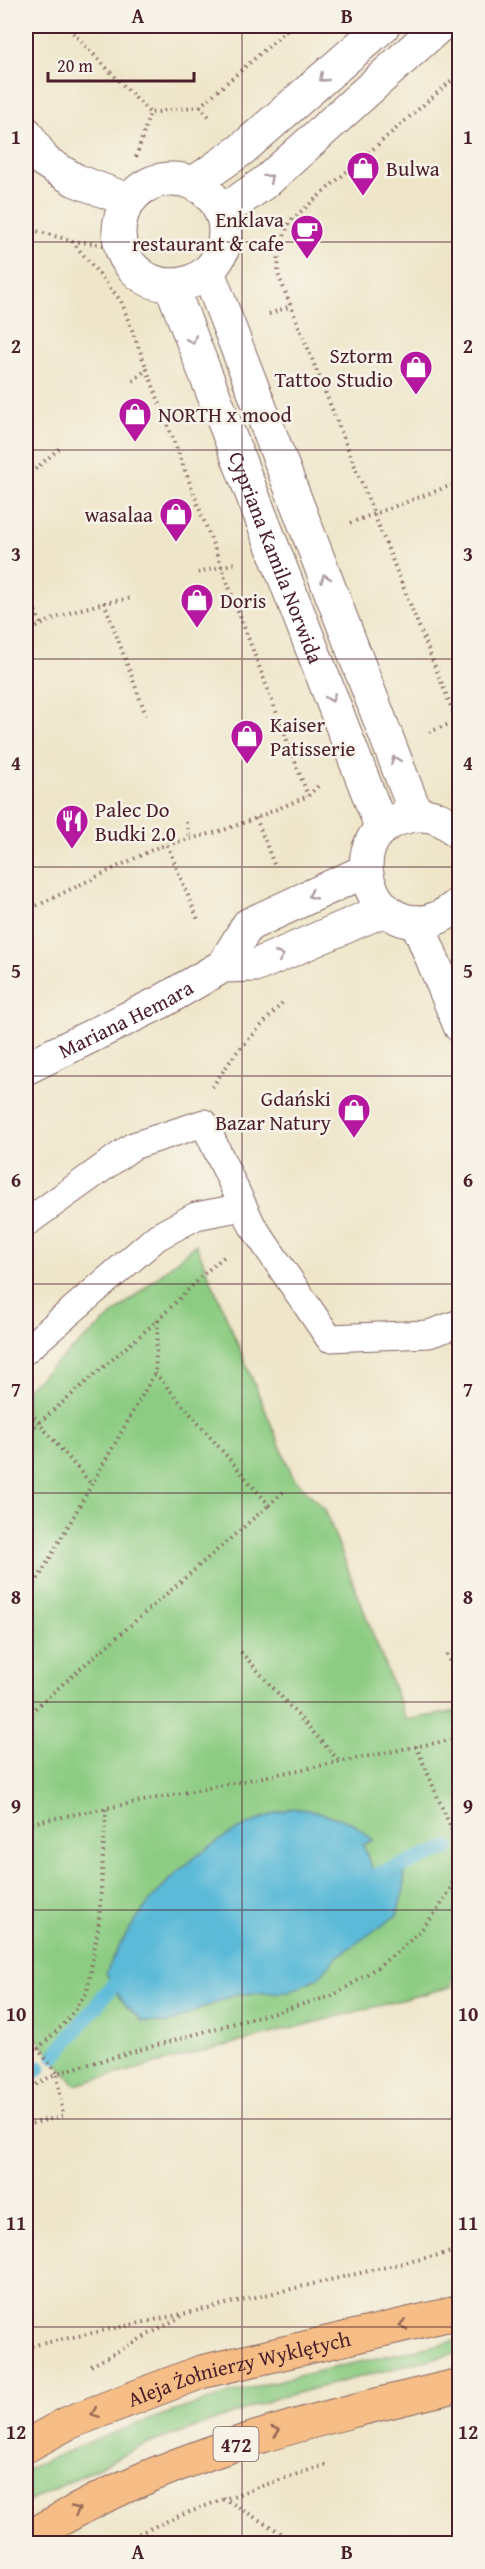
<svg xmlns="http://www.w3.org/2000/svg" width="485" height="2569" font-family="'Gentium Book Plus',serif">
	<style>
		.green { fill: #8ccc82; stroke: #6b7656; stroke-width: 1.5 }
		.water { fill: #5abad8; stroke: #526c82; stroke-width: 1.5 }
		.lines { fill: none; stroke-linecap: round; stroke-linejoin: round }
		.stream { stroke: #5abad8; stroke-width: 15 }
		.service-casing { stroke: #846563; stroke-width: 29 }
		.pedestrian-casing { stroke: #846563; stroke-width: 35 }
		.minor-casing { stroke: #846563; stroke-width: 35 }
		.primary-casing { stroke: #846563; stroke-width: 35 }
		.path { stroke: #846563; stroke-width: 4; stroke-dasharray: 1.5 4.5; stroke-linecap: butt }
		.service { stroke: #fff; stroke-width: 27 }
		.pedestrian { stroke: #fff; stroke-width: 33 }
		.minor { stroke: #fff; stroke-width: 33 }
		.primary { stroke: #f6be86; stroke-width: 33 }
		.oneway { stroke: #ae9aa0 }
		.oneway2 { stroke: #976754 }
		.grid { fill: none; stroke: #4a1f2b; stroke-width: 1.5; stroke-opacity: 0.55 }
		.labels { text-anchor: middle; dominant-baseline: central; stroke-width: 5; stroke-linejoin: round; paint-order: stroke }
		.shield { fill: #f7f3e8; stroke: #7e5f64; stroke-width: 1.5 }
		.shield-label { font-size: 20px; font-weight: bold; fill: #4a1f2b }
		.poi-label { font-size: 21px; fill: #4a1f2b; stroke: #f7f3e8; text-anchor: start }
		.street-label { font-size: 21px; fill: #4a1f2b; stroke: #f7f3e8 }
		.neatline { fill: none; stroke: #4a1f2b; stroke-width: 2 }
		.grid-label { font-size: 20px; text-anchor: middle; font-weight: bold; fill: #4a1f2b }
	</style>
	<rect width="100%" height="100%" fill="#f7f3e8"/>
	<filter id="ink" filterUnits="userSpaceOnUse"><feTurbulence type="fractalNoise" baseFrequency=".0167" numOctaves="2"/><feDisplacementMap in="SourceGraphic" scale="12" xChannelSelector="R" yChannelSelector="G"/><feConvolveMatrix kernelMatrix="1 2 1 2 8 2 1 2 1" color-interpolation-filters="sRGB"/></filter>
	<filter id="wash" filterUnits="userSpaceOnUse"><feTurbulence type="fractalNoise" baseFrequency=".008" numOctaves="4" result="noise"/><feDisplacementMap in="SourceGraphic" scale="24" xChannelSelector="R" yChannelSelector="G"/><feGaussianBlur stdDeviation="1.35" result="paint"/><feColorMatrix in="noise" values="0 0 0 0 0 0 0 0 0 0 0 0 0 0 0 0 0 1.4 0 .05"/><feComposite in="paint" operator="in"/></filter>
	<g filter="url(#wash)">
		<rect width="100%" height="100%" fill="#efe6ca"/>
		<path class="green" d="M196,1244L293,1477L325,1510L406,1720L459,1711V1948L451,1987L75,2085L26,2025V1389Z
			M459,2340V2352L277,2398L137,2448L26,2503V2470C108,2432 197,2401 285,2379C343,2365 401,2353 459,2340Z"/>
		<path class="water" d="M292,1808L315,1811L353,1823L373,1840L363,1845L377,1882L404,1872V1889L397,1915L338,1956L319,1977L289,1992L236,1994L166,2024L142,2021L127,2007L112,1986L106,1973C142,1892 207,1833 292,1808Z"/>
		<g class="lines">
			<path class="stream" d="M374,1876L448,1848
				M55,2056L112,1986
				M26,2077L39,2068"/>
		</g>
	</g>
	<g filter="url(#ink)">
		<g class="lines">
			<g class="service-casing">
				<path id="service" d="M26,1223L133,1146L204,1123L252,1225L329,1338L429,1334L460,1323
					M26,1350L157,1237L196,1216L243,1207"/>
			</g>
			<g class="pedestrian-casing">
				<path id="pedestrian" d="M26,133L44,161L75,180L128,200"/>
			</g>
			<g class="minor-casing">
				<g id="minor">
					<circle cx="172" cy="232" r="53"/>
					<path d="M194,183L241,150L383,26"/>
					<path d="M221,213L268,180L439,26"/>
					<path d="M208,272L416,814"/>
					<path id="s1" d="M171,285L382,829"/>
					<path d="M460,834C447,820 429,812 410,816C321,833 383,972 460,903"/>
					<path d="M417,922L460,1026"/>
					<path d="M223,966L248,925L365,871"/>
					<path id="s2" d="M26,1068L161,1002L223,966L257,965L384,910"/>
				</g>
			</g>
			<g class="primary-casing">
				<g id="primary">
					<path id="s3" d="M26,2446L68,2423L201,2372L460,2312"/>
					<path d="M26,2540C157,2456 310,2420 460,2385"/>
				</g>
			</g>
			<path class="path" d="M63,26L73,33L150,113
				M460,73L289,222L279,251L278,274L460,729
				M200,106L211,119
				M136,157L150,113L200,106L292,26
				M26,228L72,241L120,247
				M72,241L121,301L308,796
				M460,269V274
				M269,314L291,306
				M133,381L147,369
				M26,477L62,446
				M350,523L460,482
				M198,573L235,563
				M26,589L41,624
				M104,602L146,715
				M26,633C58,614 96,603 133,598
				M429,732L457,721
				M256,818L275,867
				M186,822L190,839
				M167,845L199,922
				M26,911L158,847L221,831L256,818L308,796L319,785
				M453,1067L460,1084
				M212,1087L236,1053L284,1001
				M155,1373L269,1505L283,1492
				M26,1408L91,1484
				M26,1434L158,1320L208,1270L226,1255
				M26,1600L155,1373L158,1320
				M241,1652L338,1760
				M447,1654L460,1690
				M26,1716L269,1505
				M416,1746L453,1833L460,1855
				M26,1824L460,1738
				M26,2034L57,2073L26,2090
				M38,2049L65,2023L87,1992L99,1922L106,1808
				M26,2125L63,2116L57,2073L332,1996C376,1970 424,1938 449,1891C454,1882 456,1870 460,1861
				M26,2347L187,2313L460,2250
				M91,2366L184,2315
				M223,2498L299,2544
				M117,2544C185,2510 256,2488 328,2464"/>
			<use href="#service" class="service"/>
			<use href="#pedestrian" class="pedestrian"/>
			<use href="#minor" class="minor"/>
			<use href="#primary" class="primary"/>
		</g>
		<defs><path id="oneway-chevron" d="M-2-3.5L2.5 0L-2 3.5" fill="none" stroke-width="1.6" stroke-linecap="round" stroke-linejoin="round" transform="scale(1.5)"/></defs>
		<g class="oneway">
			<use href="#oneway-chevron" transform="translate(323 78) rotate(139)"/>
			<use href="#oneway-chevron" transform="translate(269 178) rotate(-40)"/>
			<use href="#oneway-chevron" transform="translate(192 340) rotate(69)"/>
			<use href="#oneway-chevron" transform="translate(325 578) rotate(-111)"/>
			<use href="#oneway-chevron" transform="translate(331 698) rotate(69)"/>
			<use href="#oneway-chevron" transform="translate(395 760) rotate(-111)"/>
			<use href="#oneway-chevron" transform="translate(312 895) rotate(155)"/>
			<use href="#oneway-chevron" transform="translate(280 956) rotate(-22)"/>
		</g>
		<g class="oneway2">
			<use href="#oneway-chevron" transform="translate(403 2325) rotate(167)"/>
			<use href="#oneway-chevron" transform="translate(95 2413) rotate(159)"/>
			<use href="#oneway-chevron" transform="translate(276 2431) rotate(-18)"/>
			<use href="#oneway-chevron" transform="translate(76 2510) rotate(-24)"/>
		</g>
	</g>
	<path class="grid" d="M242,26V2544M26,242H460M26,450H460M26,659H460M26,867H460M26,1076H460M26,1284H460M26,1493H460M26,1702H460M26,1910H460M26,2119H460M26,2327H460"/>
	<defs>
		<g id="shop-pin" transform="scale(1.725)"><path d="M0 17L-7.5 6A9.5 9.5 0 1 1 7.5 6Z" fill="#b5179e" stroke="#f7f3e8"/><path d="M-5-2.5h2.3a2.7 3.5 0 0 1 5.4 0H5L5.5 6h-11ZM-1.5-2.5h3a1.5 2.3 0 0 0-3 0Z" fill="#fff"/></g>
		<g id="cafe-pin" transform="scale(1.725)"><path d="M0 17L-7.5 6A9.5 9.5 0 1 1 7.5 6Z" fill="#b5179e" stroke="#f7f3e8"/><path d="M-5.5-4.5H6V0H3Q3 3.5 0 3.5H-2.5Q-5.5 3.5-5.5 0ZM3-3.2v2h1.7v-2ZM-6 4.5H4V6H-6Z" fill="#fff"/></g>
		<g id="restaurant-pin" transform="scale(1.725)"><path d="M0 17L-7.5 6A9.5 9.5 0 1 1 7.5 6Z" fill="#b5179e" stroke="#f7f3e8"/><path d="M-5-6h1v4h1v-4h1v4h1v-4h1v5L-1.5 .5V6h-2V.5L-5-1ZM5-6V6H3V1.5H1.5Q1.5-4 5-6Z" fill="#fff"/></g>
	</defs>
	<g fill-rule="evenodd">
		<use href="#shop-pin" x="363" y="168"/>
		<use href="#cafe-pin" x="307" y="231"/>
		<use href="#shop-pin" x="416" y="367"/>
		<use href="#shop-pin" x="135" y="414"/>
		<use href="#shop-pin" x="176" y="514"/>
		<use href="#shop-pin" x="197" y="600"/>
		<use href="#shop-pin" x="247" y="736"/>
		<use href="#restaurant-pin" x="72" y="821"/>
		<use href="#shop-pin" x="354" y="1110"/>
	</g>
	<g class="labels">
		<rect class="shield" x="213.5" y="2427" width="45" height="34" rx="4.5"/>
		<g class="shield-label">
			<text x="236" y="2444">472</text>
		</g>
		<g class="poi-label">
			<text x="386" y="168">Bulwa</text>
			<text x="284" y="219" text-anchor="end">Enklava<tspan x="284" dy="24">restaurant &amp; cafe</tspan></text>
			<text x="393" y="355" text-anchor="end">Sztorm<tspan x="393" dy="24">Tattoo Studio</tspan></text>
			<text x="158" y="414">NORTH x mood</text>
			<text x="153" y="514" text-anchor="end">wasalaa</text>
			<text x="220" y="600">Doris</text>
			<text x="270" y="724">Kaiser<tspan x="270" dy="24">Patisserie</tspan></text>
			<text x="95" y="809">Palec Do<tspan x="95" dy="24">Budki 2.0</tspan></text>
			<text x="331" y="1098" text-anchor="end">Gdański<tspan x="331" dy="24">Bazar Natury</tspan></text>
		</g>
		<g class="street-label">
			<text stroke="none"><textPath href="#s1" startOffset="292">Cypriana Kamila Norwida</textPath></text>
			<text stroke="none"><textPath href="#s2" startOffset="111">Mariana Hemara</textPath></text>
			<text stroke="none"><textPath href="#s3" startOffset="228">Aleja Żołnierzy Wyklętych</textPath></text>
		</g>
	</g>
	<rect width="485" height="2569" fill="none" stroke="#f7f3e8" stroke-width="66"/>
	<path d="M48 72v9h146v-9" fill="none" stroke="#4a1f2b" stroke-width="3"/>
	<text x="57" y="72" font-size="18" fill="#4a1f2b" stroke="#f7f3e8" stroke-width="4.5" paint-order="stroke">20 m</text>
	<rect x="33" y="33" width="419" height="2503" class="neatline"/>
	<g class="grid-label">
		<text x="138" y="23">A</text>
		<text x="347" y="23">B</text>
		<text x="16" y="144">1</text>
		<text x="468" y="144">1</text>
		<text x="16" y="353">2</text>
		<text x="468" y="353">2</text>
		<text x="16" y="561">3</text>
		<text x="468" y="561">3</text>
		<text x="16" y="770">4</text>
		<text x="468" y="770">4</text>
		<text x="16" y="978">5</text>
		<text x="468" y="978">5</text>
		<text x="16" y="1187">6</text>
		<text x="468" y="1187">6</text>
		<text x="16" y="1396">7</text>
		<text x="468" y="1396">7</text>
		<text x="16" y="1604">8</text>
		<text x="468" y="1604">8</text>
		<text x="16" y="1813">9</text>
		<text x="468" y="1813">9</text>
		<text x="16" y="2021">10</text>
		<text x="468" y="2021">10</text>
		<text x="16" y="2230">11</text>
		<text x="468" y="2230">11</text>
		<text x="16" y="2439">12</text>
		<text x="468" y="2439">12</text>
		<text x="138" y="2559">A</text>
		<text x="347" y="2559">B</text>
	</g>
</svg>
